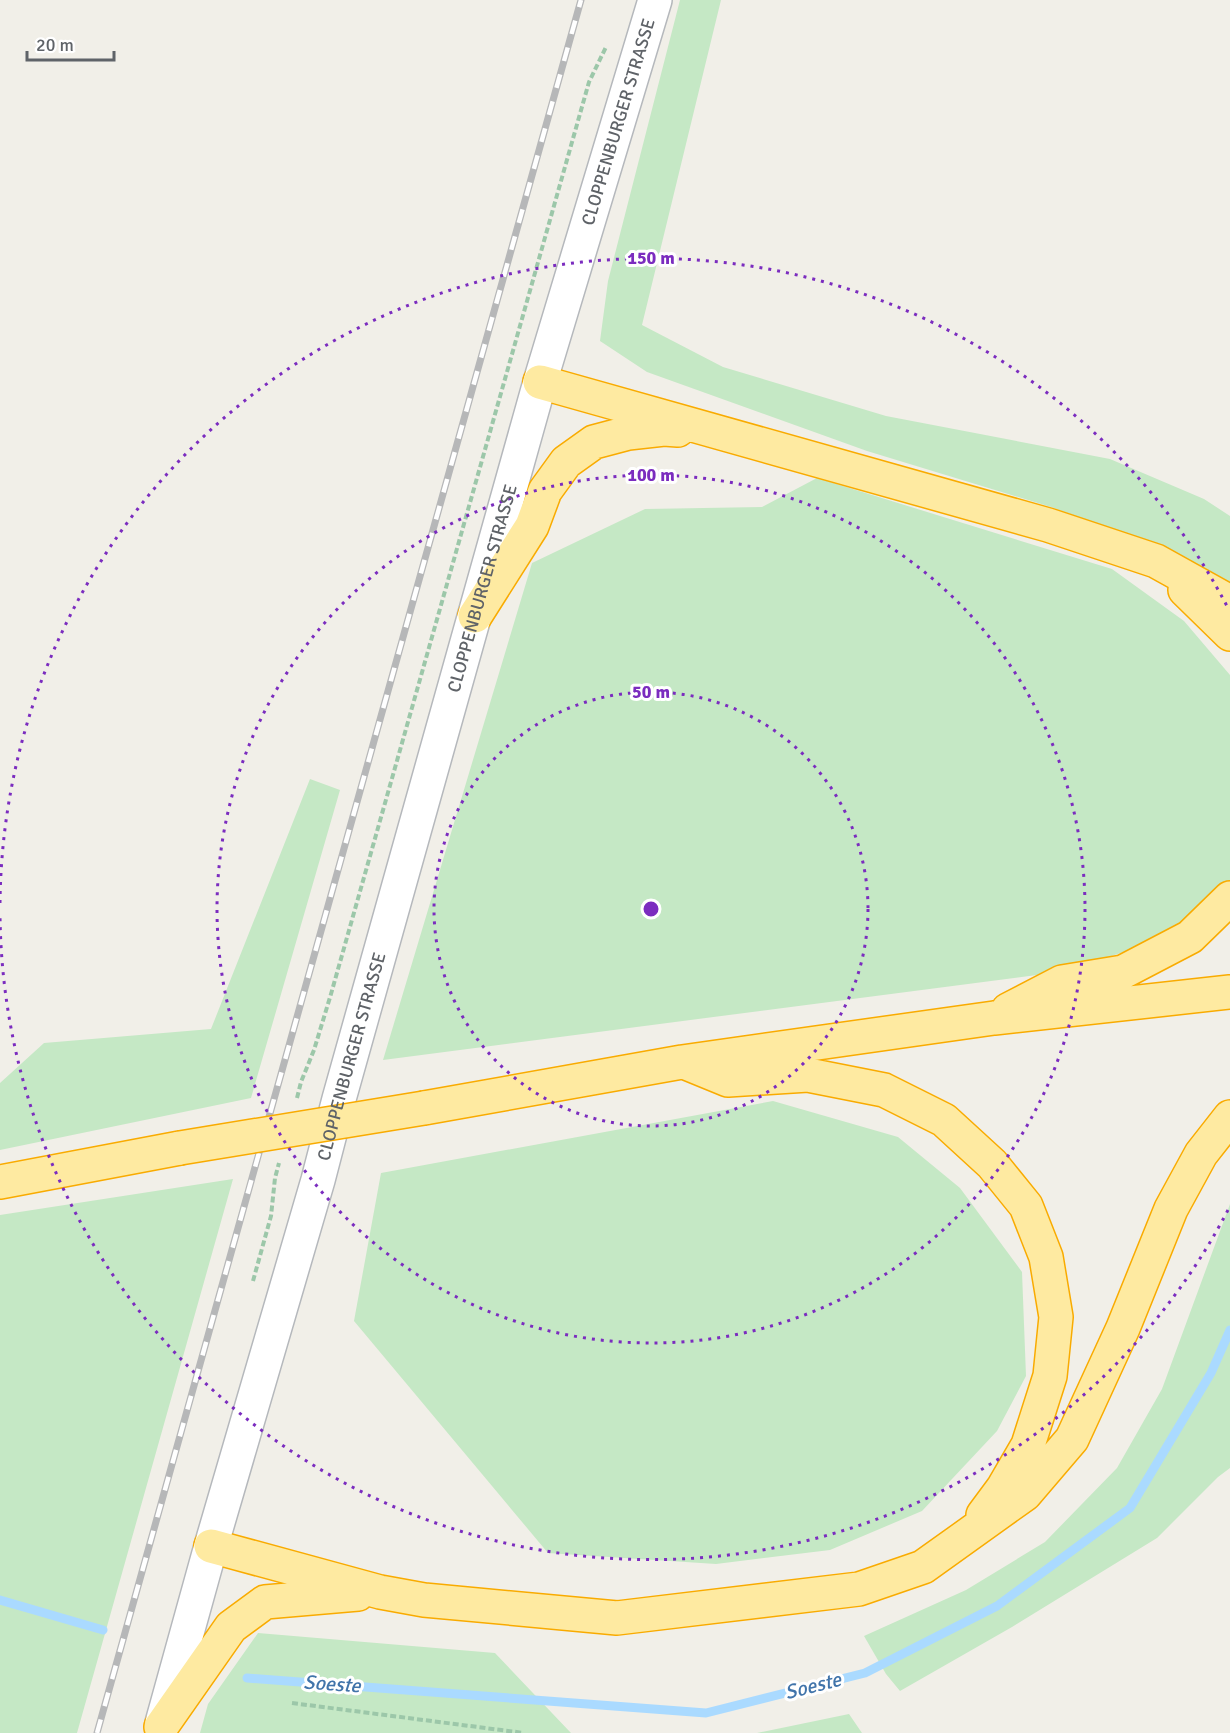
<svg xmlns="http://www.w3.org/2000/svg" width="1230" height="1733" font-family="Signika,sans-serif">
	<style>
		.green { fill: #c5e8c5 }
		.lines { fill: none; stroke-linecap: round; stroke-linejoin: round }
		.stream { stroke: #aadaff; stroke-width: 9 }
		.tertiary-casing { stroke: #b5b8bc; stroke-width: 36 }
		.trunk-casing { stroke: #f9ab00; stroke-width: 36 }
		.path { stroke: #9cc7a9; stroke-width: 4; stroke-dasharray: 6 3; stroke-linecap: butt }
		.tertiary { stroke: #fff; stroke-width: 33 }
		.trunk { stroke: #feeaa1; stroke-width: 33 }
		.rail-casing { stroke: #b6b7b8; stroke-width: 7 }
		.rail { stroke: #fff; stroke-width: 4.5; stroke-dasharray: 14; stroke-linecap: butt }
		.trunk-bridge-casing { stroke: #f9ab00; stroke-width: 36; stroke-linecap: butt }
		.trunk-bridge { stroke: #feeaa1; stroke-width: 33 }
		.ring { fill: none; stroke: #7b2cbf; stroke-width: 3; stroke-dasharray: 3 6 }
		.labels { text-anchor: middle; dominant-baseline: central; stroke-width: 6; stroke-linejoin: round; paint-order: stroke }
		.street-label { font-size: 18px; fill: #5f6368; stroke: #fff }
		.water-label { font-size: 20px; font-style: italic; fill: #4174aa; stroke: #fff }
		.centre { fill: #7b2cbf; stroke: #fff; stroke-width: 3 }
		.ring-label { font-size: 18px; text-anchor: middle; font-weight: bold; fill: #7b2cbf; stroke: #fff; stroke-width: 6; stroke-linejoin: round; paint-order: stroke }
	</style>
	<rect width="100%" height="100%" fill="#f1efe8"/>
	<path class="green" d="M680,0H721L642,325L723,367L886,416L1110,459L1204,499L1230,516V583L1159,546L1051,507L867,451L647,372L600,341L608,281Z
		M817,478L1112,569L1184,621L1230,675V884L1174,935L1067,971L383,1060L532,563L645,509L762,507Z
		M310,779L340,790L251,1098L0,1150V1083L44,1043L211,1029Z
		M773,1101L898,1137L960,1188L1022,1272L1026,1376L997,1431L922,1511L830,1550L716,1564L548,1553L354,1321L381,1173Z
		M233,1179L77,1733H0V1215Z
		M1230,1204V1468L1218,1477L1157,1538L1012,1627L900,1691L886,1674L864,1636L966,1590L1045,1542L1117,1468L1162,1389Z
		M258,1633L495,1653L571,1733H200L208,1704Z
		M849,1714L862,1733H757Z"/>
	<g class="lines">
		<path class="stream" d="M0,1600L103,1630
			M247,1678L706,1713L865,1673L997,1606L1130,1508L1211,1373L1230,1330"/>
		<g class="tertiary-casing">
			<g id="tertiary">
				<path id="s1" d="M162,1723L211,1546L318,1180L339,1099L540,382L655,0"/>
			</g>
		</g>
		<g class="trunk-casing">
			<path id="trunk" d="M540,382L1048,525L1156,561L1230,602
				M1185,590L1230,634
				M475,616L532,526L545,491L566,462L594,442L628,433L664,429L678,430
				M1008,1010L1062,982L1123,972L1190,937L1230,898
				M684,1062L728,1080L808,1075L884,1090L944,1120L992,1164L1026,1206L1046,1257L1056,1317L1050,1376L1028,1445L1003,1488L983,1515
				M424,1108L682,1062L994,1018L1230,992
				M0,1182L180,1148
				M211,1546L380,1592L424,1600L617,1618L859,1589L923,1567L1025,1494L1072,1439L1123,1328L1171,1209L1201,1154L1230,1117
				M161,1727L231,1627L265,1602L358,1594"/>
		</g>
		<path class="path" d="M297,1098L301,1082L314,1050L331,994L589,82L606,47
			M253,1281L271,1216L275,1178L279,1163
			M292,1703L524,1733"/>
		<use href="#tertiary" class="tertiary"/>
		<use href="#trunk" class="trunk"/>
		<g class="rail-casing">
			<path id="rail" d="M97,1733L581,0"/>
		</g>
		<use href="#rail" class="rail"/>
		<g class="trunk-bridge-casing">
			<path id="trunk-bridge" d="M180,1148L424,1108"/>
		</g>
		<use href="#trunk-bridge" class="trunk-bridge"/>
	</g>
	<g class="ring">
		<circle cx="651" cy="909" r="217"/>
		<circle cx="651" cy="909" r="434"/>
		<path d="M1228 1210A651 651 0 0 1 0 915M0 903A651 651 0 0 1 1228 608"/>
	</g>
	<g class="labels">
		<g class="street-label">
			<text stroke="none"><textPath href="#s1" startOffset="1665">CLOPPENBURGER STRASSE</textPath></text>
			<text stroke="none"><textPath href="#s1" startOffset="1179">CLOPPENBURGER STRASSE</textPath></text>
			<text stroke="none"><textPath href="#s1" startOffset="693">CLOPPENBURGER STRASSE</textPath></text>
		</g>
		<g class="water-label">
			<text transform="translate(332 1684) rotate(4)">Soeste</text>
			<text transform="translate(813 1686) rotate(-14)">Soeste</text>
		</g>
	</g>
	<circle cx="651" cy="909" r="9" class="centre"/>
	<g class="ring-label">
		<text x="651" y="264">150 m</text>
		<text x="651" y="481">100 m</text>
		<text x="651" y="698">50 m</text>
	</g>
	<path d="M27 51v9h87v-9" fill="none" stroke="#5f6368" stroke-width="3"/>
	<text x="36" y="51" font-size="18" fill="#5f6368" stroke="#ffffff" stroke-width="4.5" paint-order="stroke">20 m</text>
</svg>
